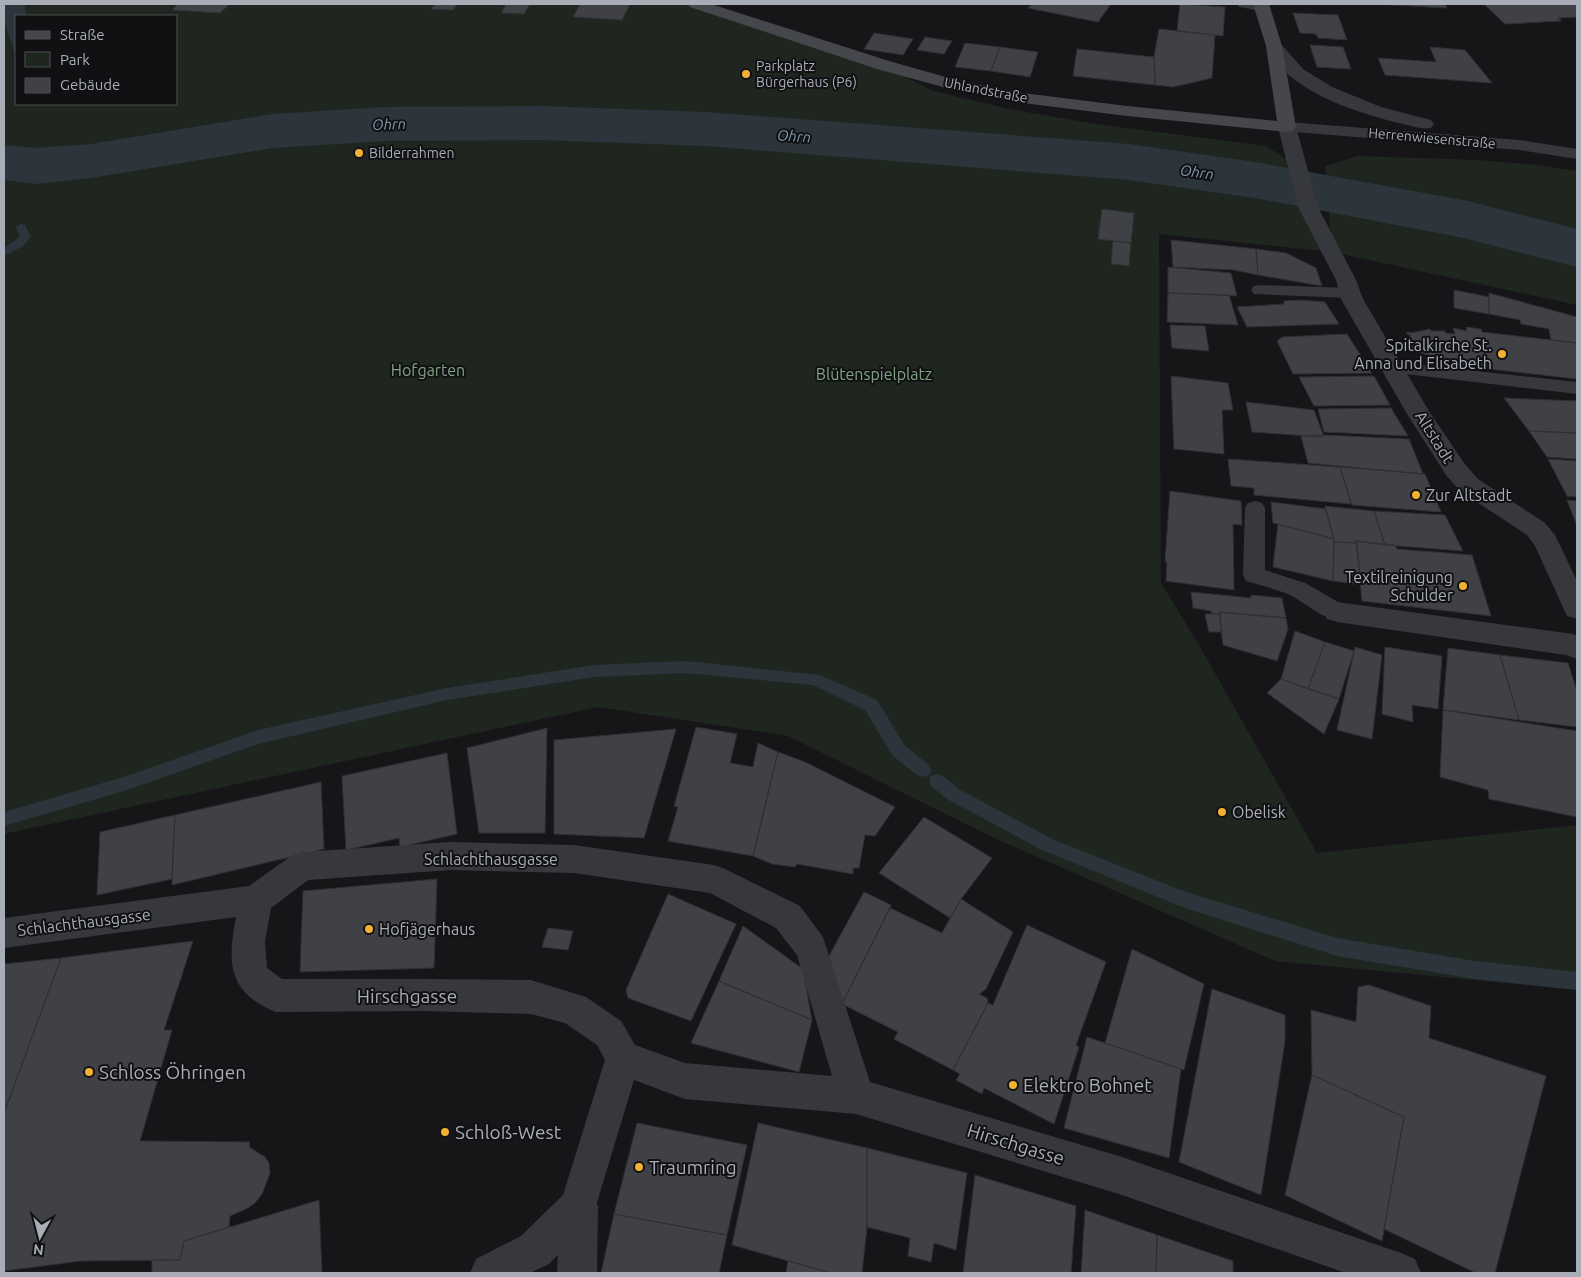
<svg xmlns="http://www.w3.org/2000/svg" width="1581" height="1277" font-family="Ubuntu,sans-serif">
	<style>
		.green { fill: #1e261f; fill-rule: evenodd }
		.water { fill: #2c353c }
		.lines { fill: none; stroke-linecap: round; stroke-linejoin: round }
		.stream { fill: #2c353c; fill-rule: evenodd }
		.river { fill: #2c353c; fill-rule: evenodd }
		.building { fill: #404145; stroke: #303034 }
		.service { fill: #37383d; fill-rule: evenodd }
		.pedestrian { fill: #37383d; fill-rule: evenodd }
		.minor { fill: #37383d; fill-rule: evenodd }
		.tertiary { fill: #37383d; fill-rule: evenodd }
		.secondary { fill: #45474d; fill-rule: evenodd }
		.poi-dot { fill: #f2b134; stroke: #111113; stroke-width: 2 }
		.labels { text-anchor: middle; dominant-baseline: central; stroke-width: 4; stroke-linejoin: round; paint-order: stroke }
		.far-poi-label { font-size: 14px; fill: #a8adb8; stroke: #111113; text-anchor: start }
		.far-street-label { font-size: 14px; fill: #a8adb8; stroke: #111113 }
		.far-water-label { font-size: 15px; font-style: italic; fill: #7f9bb3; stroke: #111113 }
		.poi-label { font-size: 16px; fill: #a8adb8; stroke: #111113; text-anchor: start }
		.park-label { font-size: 16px; fill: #7fa381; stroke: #111113 }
		.street-label { font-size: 16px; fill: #a8adb8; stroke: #111113 }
		.near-street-label { font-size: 19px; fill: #a8adb8; stroke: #111113 }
		.near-poi-label { font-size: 19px; fill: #a8adb8; stroke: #111113; text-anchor: start }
	</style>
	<rect width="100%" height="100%" fill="#161618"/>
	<path class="green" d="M4,4H696L882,65L933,91L1014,110L1096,124L1266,146L1286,159L1308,207L1332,250L1325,166L1358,156L1478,160L1538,165L1577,171V305L1332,252L1159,234L1161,583L1199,645L1317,853L1577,825V990L1275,961L992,837L788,736L598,707L4,834ZM16,16H176V104H16Z"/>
	<path class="water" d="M4,4H25L26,16H16V57L6,27H4Z"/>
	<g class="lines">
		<path class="stream" d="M21,224L25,225L31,237L23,246L4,256V248L20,237L16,227Z
			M686,661L820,675L877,700L905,746L929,765L931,770L929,775L923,777L917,775L893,756L865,710L813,685L686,673L594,677L447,700L258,744L127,790L4,826V812L127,776L258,730L447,688L594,665Z
			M937,774L943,776L959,789L1054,840L1186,892L1337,938L1475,961L1577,972V990L1475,979L1337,956L1185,908L1042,850L947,799L931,786L929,781L931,776Z"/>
		<path class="river" d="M540,106L706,112L1129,144L1255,162L1468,201L1577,229V267L1464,238L1255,198L1129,180L706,146L540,140L386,141L273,148L91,178L36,184L4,180V145L36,148L91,144L273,114L386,107Z"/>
	</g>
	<path class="building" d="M178,4H230L220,13L172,10Z
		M435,4H458L453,10L431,9Z
		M486,4H530L524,14L501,13L506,5Z
		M580,4H630L622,20L573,17Z
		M1032,4H1111L1098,22L1028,8Z
		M1180,4L1225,7L1223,36L1177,31Z
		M1375,4H1445L1447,8Z
		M1484,4H1577V17L1558,18L1562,21L1505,24Z
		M1293,13L1338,15L1347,40L1318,38L1316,34L1300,33Z
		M1159,29L1215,35L1212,78L1173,87L1155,85L1154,57Z
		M874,33L913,39L903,55L864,49Z
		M925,37L952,41L944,54L917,50Z
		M965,43L1000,47L991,71L955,67Z
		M1310,45L1343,47L1351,69L1317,67Z
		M1000,47L1038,52L1030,77L991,71Z
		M1430,47L1465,50L1492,83L1385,75L1378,58L1436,62Z
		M1077,49L1154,57L1155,85L1073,76Z
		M1102,209L1134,213L1131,243L1098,239Z
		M1171,240L1256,249L1258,275L1234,270L1173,267Z
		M1113,241L1131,243L1129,266L1111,264Z
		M1256,249L1286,253L1316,268L1322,286L1258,275Z
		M1168,267L1231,273L1237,296L1168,293Z
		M1454,290L1489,297V314L1454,308Z
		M1168,293L1229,295L1238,325L1167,322Z
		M1489,293L1577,317V343L1551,340L1549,329L1521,324L1520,320L1489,314Z
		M1299,300L1325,302L1339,324L1247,327L1237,307L1284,304V301Z
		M1170,325L1205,326L1209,351L1172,348Z
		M1466,327L1481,329L1482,332L1577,343V379L1463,366L1461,360L1439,358L1438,361L1434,360V357L1409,349L1412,347L1410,335L1406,333L1408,332L1411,333L1430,329L1431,331H1445V333L1455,334L1453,328L1467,331Z
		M1347,334L1372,373L1293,374L1277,341L1282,337Z
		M1171,376L1228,383L1233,410H1222L1224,454L1174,449Z
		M1374,376L1390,405L1314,406L1299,377Z
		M1504,398L1577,401V433L1529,431Z
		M1246,402L1314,410L1324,437L1252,432Z
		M1391,408L1408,436L1324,432L1318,409Z
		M1529,431L1577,433V459L1547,457Z
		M1324,435L1409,439L1423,474L1308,463L1301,436Z
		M1228,459L1340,467L1351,504L1254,495V488L1231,486Z
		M1548,459L1577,461V497L1567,496Z
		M1340,467L1425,474L1441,512L1352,505Z
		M1170,491L1241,501L1242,525L1233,524L1234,590L1166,581L1167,562H1165Z
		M1567,500L1577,501V526Z
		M1271,502L1326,509L1334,539L1273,523Z
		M1325,506L1374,511L1385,545L1356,541L1357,543L1334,542Z
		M1374,511L1445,515L1463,551L1385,545Z
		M1278,524L1334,539L1333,581L1273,567Z
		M1356,541L1395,545L1397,549L1472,555L1491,616L1362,601Z
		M1334,542L1357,543L1361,585L1333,581Z
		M1191,592L1251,598V595L1282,598L1286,618L1219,612L1220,614H1212L1211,611L1193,608Z
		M1219,612L1286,618L1288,629L1277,661L1223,645Z
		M1205,614H1220L1222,632H1209Z
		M1295,631L1325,642L1308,689L1281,679Z
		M1325,642L1354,651L1339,699L1308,689Z
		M1355,647L1382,655L1372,739L1337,730Z
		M1385,647L1442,656L1438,709L1412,705L1413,722L1382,714Z
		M1448,648L1500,655L1519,720L1443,710Z
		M1500,655L1568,663L1577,691V727L1519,720Z
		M1281,679L1339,699L1324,734L1267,693Z
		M1443,710L1577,731V817L1489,799L1488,790L1440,777Z
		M696,727L737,734L730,763L753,767L758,743L778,752L753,856L668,841L678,807L674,806Z
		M547,728L545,833H479L467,748Z
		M676,729L644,838L554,834V740Z
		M778,752L805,762L895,807L875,836L865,835L859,868H853V874L797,864L795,867L772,864L753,856Z
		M447,753L457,834L400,847L399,838L346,850L342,776Z
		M321,782L324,849L172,885L175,815Z
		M175,815L172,879L97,895L100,832Z
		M924,817L992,858L961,899L950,918L879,873Z
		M437,879L434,968L300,972L303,891Z
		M864,892L891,905L842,1004L823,967Z
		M668,894L736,924L691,1021L628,998L626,990Z
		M961,899L1013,932L986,989L979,994L987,998L988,1003L953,1070L894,1039L898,1032L842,1004L890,908L942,933Z
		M1027,925L1106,962L1076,1045L1079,1047L1054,1124L984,1088L982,1094L956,1080L960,1074L953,1070L988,1003L993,1005Z
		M743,926L803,969L812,1020L719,981Z
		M548,928L573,931L568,950L542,947Z
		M193,941L164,1030H172L140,1141L250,1142L249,1147L265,1157L269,1163L270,1173L262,1194L255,1203L246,1209L230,1216L229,1227L184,1241L180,1260L81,1261L4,1271V1113L61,958Z
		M1132,949L1204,984L1184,1070L1105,1043Z
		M61,958L4,1113V964Z
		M719,981L812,1020L799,1072L691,1043Z
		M1369,985L1431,1006L1429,1038L1546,1076L1495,1273H1476L1384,1229L1404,1117L1312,1075L1311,1010L1356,1022L1358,987Z
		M1212,989L1285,1015V1041L1261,1195L1179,1162Z
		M1087,1037L1181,1069L1169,1158L1064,1128Z
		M1312,1075L1404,1117L1382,1241L1285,1195Z
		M637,1123L747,1145L727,1235L614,1214Z
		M758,1123L867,1148V1227L862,1273H831L732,1245Z
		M867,1148L967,1173L956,1250L934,1243L931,1262L908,1256L910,1238L867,1227Z
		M975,1175L1076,1206L1071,1273H963Z
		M319,1200L322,1273H152V1260H180L184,1241Z
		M1085,1210L1157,1235L1156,1273H1081Z
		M614,1214L727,1235L719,1273H601Z
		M1157,1235L1233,1261V1273H1156Z
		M788,1261L831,1273H786Z"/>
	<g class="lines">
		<path class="service" d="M1260,285L1350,288L1356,289L1359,293L1356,297L1350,298L1254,294L1251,290L1254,286Z
			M1394,362L1577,382V394L1388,372L1385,368L1388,364Z
			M1255,501L1262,503L1265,508V570L1305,583L1345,606L1348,612L1345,618C1325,624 1306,602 1288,594C1275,589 1260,585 1246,581L1243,575L1245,508L1248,503Z"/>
		<path class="pedestrian" d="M579,1187L592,1193L598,1206L597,1273H557L560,1206L566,1193Z"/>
		<path class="minor" d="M1237,4H1268L1270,6L1268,9L1262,11L1239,7Z
			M1287,122L1293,123L1296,127L1318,207L1356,280L1363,299L1429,411L1464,463L1478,479L1545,523L1555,535L1577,581V619L1567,616L1535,546L1527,535L1460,491L1446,475L1407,414L1341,299L1336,280L1298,207L1278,127L1281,123Z
			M1337,602L1573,634L1577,636V659L1566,655L1337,622L1327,619L1323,612L1327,605Z
			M451,842L574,845L714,865L725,869L800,906L823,937L870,1082L1122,1157L1401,1253L1415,1259L1421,1273H1346L1122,1195L856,1114L685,1099L634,1080L592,1219L549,1264L530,1273H470L476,1259L521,1236L563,1195L605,1060L597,1045L565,1023L531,1014L424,1011L276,1012C228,993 227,963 236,917L4,948V918L249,886L291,856L302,852ZM451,870L574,873L710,893L776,928L797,955L832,1076L685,1063L635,1045L621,1021L586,997L531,980L424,979H282L267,968L265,941L271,908L308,880Z"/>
		<path class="tertiary" d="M1274,41L1280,43L1303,69L1332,87L1381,107L1431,120L1434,124L1431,128C1421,130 1409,125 1398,123C1361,113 1320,101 1290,76C1280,68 1273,56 1266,46L1268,43Z
			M1287,122L1519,140L1577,149V159L1519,150L1281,131L1278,127L1281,123Z"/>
		<path class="secondary" d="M688,4H711L889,61L956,80L1023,93L1127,106L1277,121L1266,46L1253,4H1269L1282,46L1296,127L1293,131L1287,132L1127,116L1023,103L954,90L877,69L690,7Z"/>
	</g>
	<g class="poi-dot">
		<circle cx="746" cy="74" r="5"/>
		<circle cx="359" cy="153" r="5"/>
		<circle cx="1502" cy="354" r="5"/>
		<circle cx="1416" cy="495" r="5"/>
		<circle cx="1463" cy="586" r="5"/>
		<circle cx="1222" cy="812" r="5"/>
		<circle cx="369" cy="929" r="5"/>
		<circle cx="89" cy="1072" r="5"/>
		<circle cx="1013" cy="1085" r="5"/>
		<circle cx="445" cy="1132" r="5"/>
		<circle cx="639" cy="1167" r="5"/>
	</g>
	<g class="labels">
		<g class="far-poi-label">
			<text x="756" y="66">Parkplatz<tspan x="756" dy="16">Bürgerhaus (P6)</tspan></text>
			<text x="369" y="153">Bilderrahmen</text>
		</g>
		<g class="far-street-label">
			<text transform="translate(986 90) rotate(11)">Uhlandstraße</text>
			<text transform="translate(1432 138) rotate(5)">Herrenwiesenstraße</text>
		</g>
		<g class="far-water-label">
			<text transform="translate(389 124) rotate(-2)">Ohrn</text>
			<text transform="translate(794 136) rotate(4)">Ohrn</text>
			<text transform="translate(1197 172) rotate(8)">Ohrn</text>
		</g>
		<g class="poi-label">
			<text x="1492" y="345" text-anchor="end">Spitalkirche St.<tspan x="1492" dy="18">Anna und Elisabeth</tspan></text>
			<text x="1426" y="495">Zur Altstadt</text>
			<text x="1453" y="577" text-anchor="end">Textilreinigung<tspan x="1453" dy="18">Schulder</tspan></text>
			<text x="1232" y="812">Obelisk</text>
			<text x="379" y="929">Hofjägerhaus</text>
		</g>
		<g class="park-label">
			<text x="428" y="370">Hofgarten</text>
			<text x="874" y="374">Blütenspielplatz</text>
		</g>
		<g class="street-label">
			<text transform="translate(1435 437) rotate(58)">Altstadt</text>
			<text x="491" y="859">Schlachthausgasse</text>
			<text transform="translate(84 922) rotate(-7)">Schlachthausgasse</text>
		</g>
		<g class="near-street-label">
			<text x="407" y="996">Hirschgasse</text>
			<text transform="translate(1016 1144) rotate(17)">Hirschgasse</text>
		</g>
		<g class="near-poi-label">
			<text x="99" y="1072">Schloss Öhringen</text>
			<text x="1023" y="1085">Elektro Bohnet</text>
			<text x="455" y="1132">Schloß-West</text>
			<text x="649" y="1167">Traumring</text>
		</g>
	</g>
	<rect width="1581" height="1277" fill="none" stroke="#a8adb8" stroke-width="10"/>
	<rect x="15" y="15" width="162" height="90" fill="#111113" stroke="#4d4f55"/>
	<rect x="25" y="31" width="25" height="8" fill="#45474d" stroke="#4d4f55"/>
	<text x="60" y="40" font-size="15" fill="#a8adb8">Straße</text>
	<rect x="25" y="52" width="25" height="15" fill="#1e261f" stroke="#4d4f55"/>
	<text x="60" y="65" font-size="15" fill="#a8adb8">Park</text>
	<rect x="25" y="78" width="25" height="15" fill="#404145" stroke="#4d4f55"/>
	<text x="60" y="90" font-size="15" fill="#a8adb8">Gebäude</text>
	<g transform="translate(40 1237) rotate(187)" stroke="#111113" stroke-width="4" paint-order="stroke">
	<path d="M0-4L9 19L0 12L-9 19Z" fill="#a8adb8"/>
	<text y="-8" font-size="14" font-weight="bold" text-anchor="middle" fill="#a8adb8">N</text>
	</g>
</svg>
